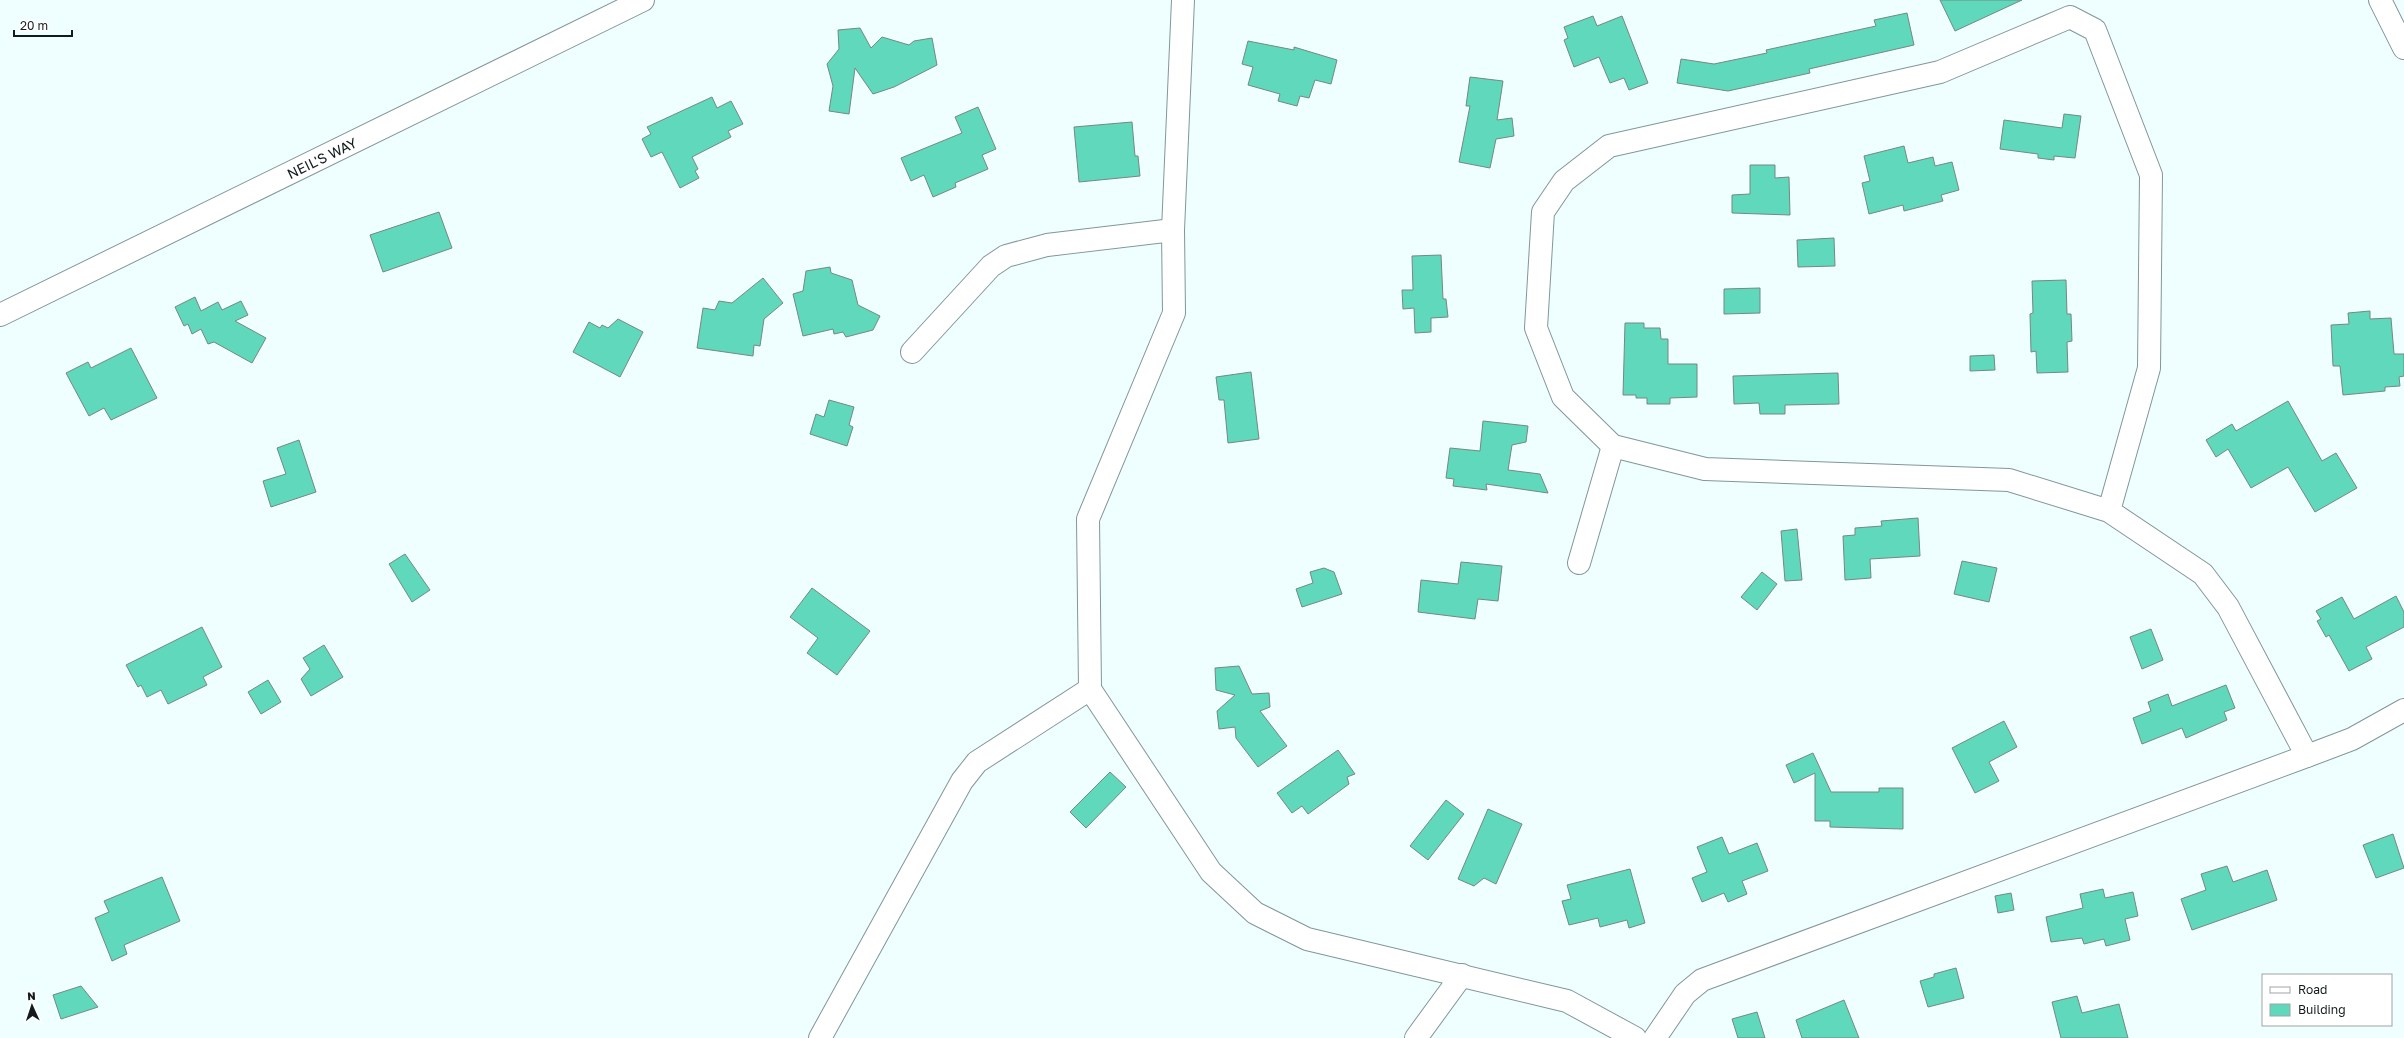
<svg xmlns="http://www.w3.org/2000/svg" width="2404" height="1038" font-family="'Golos Text',sans-serif">
	<style>
		.building { fill: #5fd8bb; stroke: #748982 }
		.lines { fill: none; stroke-linecap: round; stroke-linejoin: round }
		.minor-casing { stroke: #819798; stroke-width: 24 }
		.minor { stroke: #fff; stroke-width: 22 }
		.labels { text-anchor: middle; dominant-baseline: central; stroke-width: 3; stroke-linejoin: round; paint-order: stroke }
		.street-label { font-size: 14px; fill: #131b1c; stroke: #fff }
	</style>
	<rect width="100%" height="100%" fill="#effeff"/>
	<path class="building" d="M1940,0H2022L1955,31Z
		M1907,13L1914,45L1809,69L1810,73L1728,91L1677,83L1681,59L1714,64L1767,53L1766,50L1876,26L1874,20Z
		M1593,16L1597,26L1622,16L1648,83L1629,90L1624,78L1610,83L1599,57L1574,67L1564,40L1568,38L1564,27Z
		M860,28L871,48L882,37L909,45L914,41L932,38L937,65L894,87L873,94L855,68L849,114L829,111L833,86L827,64L839,49L838,30Z
		M1248,41L1294,50V47L1337,60L1331,84L1315,80L1309,98L1300,96L1297,106L1278,101L1280,94L1248,85L1253,67L1242,64Z
		M1470,77L1503,81L1497,120L1512,118L1514,136L1496,139L1490,168L1459,162L1470,106H1466Z
		M712,97L717,108L731,101L743,124L728,131L731,137L692,157L698,169L695,171L699,178L680,188L662,152L651,157L642,139L651,134L647,127Z
		M978,107L996,149L982,155L988,169L955,183L956,187L933,197L924,175L911,181L901,158L962,133L955,117Z
		M2064,114L2081,116L2075,158L2054,156V160L2038,158V154L2000,149L2004,120L2062,128Z
		M1132,122L1135,156H1138L1140,176L1079,182L1074,127Z
		M1904,146L1908,163L1933,157L1935,166L1952,162L1959,190L1941,195L1943,201L1904,211L1903,205L1869,214L1862,183L1870,181L1864,156Z
		M1750,165H1775V178L1789,177L1790,215L1732,213V195L1750,194Z
		M439,212L452,248L383,272L370,235Z
		M1834,238L1835,266L1798,267L1797,240Z
		M1441,255L1443,299H1446L1448,317L1431,318V332L1415,333L1414,308L1403,309L1402,290H1413L1412,256Z
		M830,267L831,273L852,280L858,305L880,316L873,330L846,337L843,332L834,334L833,329L803,336L793,294L803,291L806,271Z
		M763,278L783,303L764,319L760,346L754,345L753,356L697,348L703,308L715,310L719,301L732,303Z
		M2066,280L2067,314H2071L2072,341L2067,342L2068,372L2037,373L2036,351L2031,352L2030,314L2033,313L2032,281Z
		M1760,288V313L1724,314V289Z
		M195,297L201,311L218,302L222,310L241,301L248,315L235,321L266,338L252,363L214,342L208,344L201,329L192,334L188,324L184,326L175,307Z
		M2370,311V319L2391,318L2394,354H2404V376L2399,377L2400,386L2385,387V391L2343,395L2340,366H2333L2331,325L2349,324L2348,313Z
		M618,319L643,332L620,377L573,352L589,322L600,328L602,325L608,328Z
		M1625,323H1644V328H1660L1661,339H1668V364H1697V397L1670,398V404H1647V398H1636V395H1623Z
		M131,348L157,398L111,420L104,408L89,416L66,373L88,362L91,368Z
		M1994,355L1995,370L1970,371V356Z
		M1251,372L1259,439L1228,443L1224,400H1219L1216,377Z
		M1838,373L1839,404L1785,405V414H1760L1759,403L1734,404L1733,376Z
		M829,400L854,407L849,425L853,427L847,446L810,434L816,414L824,417Z
		M2288,401L2322,461L2336,453L2357,488L2315,512L2288,467L2251,488L2228,449L2216,457L2206,440L2232,424L2236,431Z
		M1483,421L1528,426L1526,442L1512,445L1508,470L1540,474L1548,493L1486,484L1487,490L1453,486L1454,479L1446,478L1450,448L1480,451Z
		M299,440L316,492L271,507L263,481L286,474L277,448Z
		M1918,518L1920,556L1870,559L1871,578L1845,580L1843,536L1855,535V528L1882,526L1881,521Z
		M1797,529L1802,580L1785,581L1781,531Z
		M405,554L430,590L412,602L389,564Z
		M1962,561L1997,568L1989,602L1954,594Z
		M1461,562L1502,566L1498,601L1478,599L1475,619L1418,612L1421,580L1458,584Z
		M1324,568L1334,572L1342,594L1302,607L1296,589L1313,583L1310,572Z
		M1762,572L1777,584L1757,610L1741,597Z
		M812,588L870,631L837,675L807,653L818,638L790,617Z
		M2396,596L2404,612V627L2366,647L2372,659L2349,671L2329,635L2326,637L2317,621L2321,619L2316,611L2342,597L2354,619Z
		M202,627L222,667L203,677L207,685L168,704L161,690L147,697L141,685L138,687L126,665Z
		M2151,629L2163,660L2142,669L2130,637Z
		M324,645L343,677L311,696L301,679L310,669L303,658Z
		M1239,666L1252,694L1269,693L1270,707L1260,711L1287,746L1258,767L1236,738L1235,727L1219,729L1217,711L1235,695L1216,690L1215,668Z
		M268,680L281,702L261,714L248,692Z
		M2226,685L2235,708L2224,712L2227,720L2186,738L2182,728L2142,744L2133,718L2151,711L2148,702L2168,694L2172,706Z
		M2004,721L2017,747L1989,762L1999,781L1975,793L1952,748Z
		M1338,750L1355,774L1347,777L1349,784L1308,814L1302,806L1292,813L1277,793Z
		M1813,753L1831,792H1879V788H1903V829L1830,827V821H1815V773L1794,783L1786,765Z
		M1110,772L1126,787L1086,828L1070,812Z
		M1446,800L1464,814L1428,860L1410,846Z
		M1488,809L1522,824L1496,884L1484,878L1474,886L1458,879Z
		M2393,834L2404,868L2376,878L2363,845Z
		M1722,837L1729,854L1757,843L1768,871L1742,881L1747,894L1728,902L1724,893L1702,902L1692,878L1707,872L1697,847Z
		M2227,866L2233,882L2267,870L2277,900L2192,930L2181,899L2206,890L2201,874Z
		M1630,869L1645,923L1629,928L1627,920L1600,927L1598,918L1569,925L1562,901L1571,899L1567,885Z
		M162,877L180,921L124,945L127,954L112,961L95,918L109,912L104,901Z
		M2103,889L2105,898L2133,892L2138,916L2125,919L2130,940L2106,946L2104,939L2084,944L2082,938L2051,942L2046,917L2083,908L2080,894Z
		M2011,893L2014,910L1998,913L1995,896Z
		M1956,968L1964,998L1928,1007L1920,981L1934,977V974Z
		M81,986L98,1007L61,1019L53,995Z
		M2077,996L2082,1013L2119,1004L2128,1038H2061L2052,1002Z
		M1844,1000L1859,1038H1802L1796,1020Z
		M1757,1012L1765,1038H1738L1732,1019Z"/>
	<g class="lines">
		<g class="minor-casing">
			<g id="minor">
				<path d="M1183,0L1173,230L1174,313L1088,519L1090,689L1211,872L1255,913L1307,939L1567,1001L1635,1038"/>
				<path d="M2380,0L2404,48"/>
				<path id="s1" d="M0,315L643,0"/>
				<path d="M912,352L991,266L1006,256L1047,245L1173,230"/>
				<path d="M2109,511L2149,368L2151,175L2095,30L2070,17L1940,72L1609,146L1564,181L1543,212L1536,328L1563,397L1613,446L1705,469L2009,480L2109,511L2203,574L2228,607L2307,756"/>
				<path d="M1579,563L1613,446"/>
				<path d="M820,1038L962,781L977,762L1090,689"/>
				<path d="M1416,1038L1462,975"/>
				<path d="M1655,1038L1685,994L1702,980L2307,756L2352,739L2404,710"/>
			</g>
		</g>
		<use href="#minor" class="minor"/>
	</g>
	<g class="labels">
		<g class="street-label">
			<text stroke="none"><textPath href="#s1" startOffset="358">NEIL'S WAY</textPath></text>
		</g>
	</g>
	<rect x="2262" y="974" width="130" height="52" fill="#ffffff" stroke="#a1a4a4"/>
	<rect x="2270" y="987" width="20" height="6" fill="#ffffff" stroke="#a1a4a4"/>
	<text x="2298" y="994" font-size="12" fill="#131b1c">Road</text>
	<rect x="2270" y="1004" width="20" height="12" fill="#5fd8bb" stroke="#a1a4a4"/>
	<text x="2298" y="1014" font-size="12" fill="#131b1c">Building</text>
	<g transform="translate(32 1006) rotate(357)" stroke="#ffffff" stroke-width="3" paint-order="stroke">
	<path d="M0-3L7 15L0 10L-7 15Z" fill="#131b1c"/>
	<text y="-6" font-size="11" font-weight="bold" text-anchor="middle" fill="#131b1c">N</text>
	</g>
	<path d="M14 30v6h58v-6" fill="none" stroke="#131b1c" stroke-width="2"/>
	<text x="20" y="30" font-size="12" fill="#131b1c" stroke="#ffffff" stroke-width="3" paint-order="stroke">20 m</text>
</svg>
